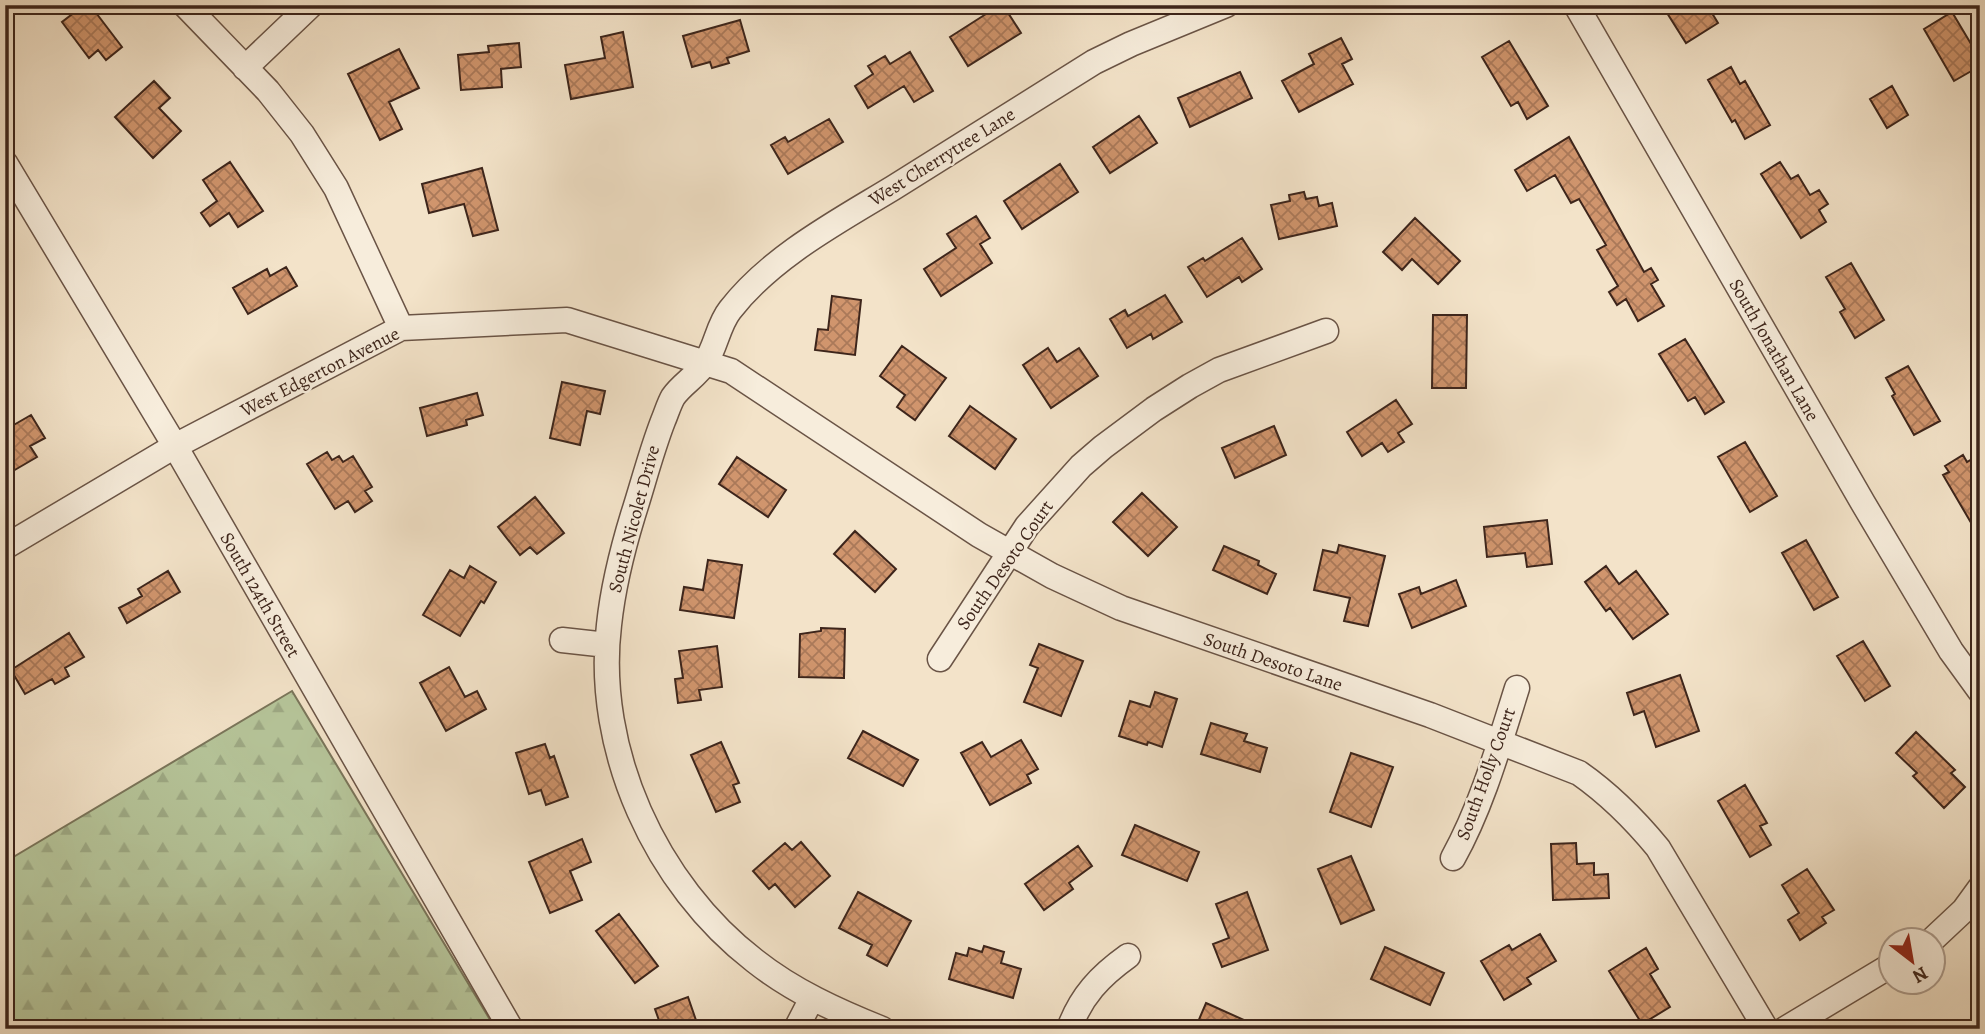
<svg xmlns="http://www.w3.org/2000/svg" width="1985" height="1034" font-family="Alegreya,serif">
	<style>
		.forest { fill: url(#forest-firs); stroke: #7a755a; stroke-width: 2 }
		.building { fill: url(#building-cross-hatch); stroke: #3d251b; stroke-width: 2 }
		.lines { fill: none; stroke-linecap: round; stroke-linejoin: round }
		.minor-casing { stroke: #6a5446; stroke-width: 27 }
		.minor { stroke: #f7eddc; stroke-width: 24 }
		.labels { text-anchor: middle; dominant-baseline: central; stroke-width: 5; stroke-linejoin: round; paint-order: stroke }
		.street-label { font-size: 19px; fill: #3d251b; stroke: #f7eddc }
	</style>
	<defs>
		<pattern id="forest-firs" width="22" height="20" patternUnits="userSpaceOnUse" patternTransform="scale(1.75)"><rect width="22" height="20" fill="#b6c59a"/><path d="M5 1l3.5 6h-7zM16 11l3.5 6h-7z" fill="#9da984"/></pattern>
		<pattern id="building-cross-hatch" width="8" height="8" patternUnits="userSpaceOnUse" patternTransform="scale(1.75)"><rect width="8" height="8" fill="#d0956d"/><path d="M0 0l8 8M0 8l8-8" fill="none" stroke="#aa7959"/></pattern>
	</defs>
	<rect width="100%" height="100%" fill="#f3e3c9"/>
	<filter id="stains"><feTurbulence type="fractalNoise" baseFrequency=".00286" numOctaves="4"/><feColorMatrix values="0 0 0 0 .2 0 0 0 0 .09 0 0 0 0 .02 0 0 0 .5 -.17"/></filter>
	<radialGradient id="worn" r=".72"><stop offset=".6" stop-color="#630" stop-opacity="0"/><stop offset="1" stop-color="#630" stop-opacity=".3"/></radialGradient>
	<path class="forest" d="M292,691L492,1023L482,1029H5V862Z"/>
	<path class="building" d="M84,5H90L122,47L106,60L98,50L89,58L62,22Z
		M981,5H1003L1021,33L968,66L950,37L986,14Z
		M1662,5H1707L1718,23L1686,43Z
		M1952,12L1980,59V66L1954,81L1924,29Z
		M740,20L749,51L727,58L729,63L712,68L710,62L692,67L683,36Z
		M623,32L633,87L571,99L565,65L605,58L601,37Z
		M1341,38L1352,59L1342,64L1353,84L1299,112L1282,81L1314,64L1309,54Z
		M1509,41L1548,106L1527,119L1518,102L1511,106L1482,57Z
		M519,43L521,67L501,69L502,87L461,90L458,55L489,52L488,46Z
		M399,49L419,88L389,102L402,129L380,140L348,74Z
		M910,52L933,91L914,102L904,86L868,108L855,86L873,74L868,66L885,56L890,64Z
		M1731,67L1740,84L1745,81L1770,125L1745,139L1735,120L1732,122L1708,80Z
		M1240,72L1252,98L1190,127L1178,98Z
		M154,81L170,98L159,108L181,131L153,158L115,117Z
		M1892,86L1908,115L1887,128L1870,99Z
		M1139,116L1157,143L1110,173L1093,147Z
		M829,119L843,142L788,174L771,145L785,137L788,142Z
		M1569,137L1644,272L1651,268L1658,280L1651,284L1664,306L1638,321L1626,299L1617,305L1609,292L1618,286L1597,250L1606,245L1579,199L1571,203L1555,175L1527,191L1515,170Z
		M230,162L263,211L238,227L229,213L210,226L201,213L217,201L203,180Z
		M1780,162L1791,179L1798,175L1810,195L1819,190L1828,204L1819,210L1826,222L1801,238L1761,174Z
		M1060,164L1078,192L1022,229L1004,201Z
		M482,168L498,230L473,236L464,204L429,213L422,184Z
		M1304,192L1306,199L1317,197L1319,206L1332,203L1337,226L1279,239L1271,205L1290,201L1289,195Z
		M976,216L990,238L980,244L992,263L941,296L924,269L956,248L947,234Z
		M1415,218L1460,261L1438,284L1412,259L1402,270L1383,252Z
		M1242,238L1262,269L1242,282L1239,277L1207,297L1188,267L1203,258L1205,261Z
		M1851,263L1884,320L1855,338L1840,312L1845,309L1826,277Z
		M286,267L297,286L248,314L233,288L267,269L270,276Z
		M1165,295L1182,322L1153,339L1151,334L1127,348L1110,319L1125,310L1128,316Z
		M832,296L861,300L855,355L815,350L818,329L828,330Z
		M1433,315H1467L1466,388H1432Z
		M1685,339L1724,402L1705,414L1695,397L1688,401L1659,354Z
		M902,346L946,378L915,420L897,407L905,395L880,376Z
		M1048,348L1057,362L1079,348L1098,376L1051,408L1023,365Z
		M1908,366L1940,421L1914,435L1892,396L1895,394L1886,378Z
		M562,382L605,391L600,414L587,411L580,445L550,438Z
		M477,393L483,415L466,420L467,425L427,436L420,408Z
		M1396,400L1412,424L1398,433L1404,442L1388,452L1382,443L1362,456L1347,432Z
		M970,406L1016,439L995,469L949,436Z
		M31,415L45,438L30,446L37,457L13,471L5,458V430Z
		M1274,426L1286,455L1235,478L1222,448Z
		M1745,442L1777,496L1750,512L1718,457Z
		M327,452L332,460L339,456L343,462L353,456L372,487L365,491L372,501L355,512L348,501L335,509L307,464Z
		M1963,455L1967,462L1972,459L1980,472V538L1943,475L1949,472L1945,466Z
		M737,457L786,490L768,517L719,484Z
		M1142,493L1177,527L1148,556L1113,522Z
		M535,497L564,533L537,554L530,547L520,555L498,527Z
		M1547,520L1552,564L1527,567L1525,553L1487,557L1484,527Z
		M855,531L896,569L875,592L834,554Z
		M1806,540L1838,597L1814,610L1782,553Z
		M1339,545L1385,556L1368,626L1344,621L1350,598L1314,590L1323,550L1337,553Z
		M1224,546L1259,561L1258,565L1276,574L1267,594L1213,570Z
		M708,560L742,565L734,618L680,610L684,587L703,590Z
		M470,566L496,582L484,603L481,601L460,636L423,615L450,570L464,578Z
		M1606,566L1619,584L1636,571L1668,614L1633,639L1610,608L1606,611L1585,582Z
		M168,571L180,592L127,623L119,608L142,596L138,589Z
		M1456,580L1466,606L1412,628L1399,594L1419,587L1421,594Z
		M821,628L845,629L844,678L799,677L800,634L821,631Z
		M69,633L84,657L65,668L69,676L55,684L52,679L25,694L11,670Z
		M1863,641L1890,686L1865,701L1837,656Z
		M1039,644L1083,661L1061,716L1024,702L1038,668L1030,665Z
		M717,646L722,687L699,690L701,700L678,703L675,679L683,678L679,651Z
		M449,667L465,697L477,691L486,709L446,731L420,683Z
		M1680,675L1699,731L1656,747L1644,711L1634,715L1627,693Z
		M1155,692L1177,699L1162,747L1148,742L1147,745L1119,736L1130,701L1150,707Z
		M1211,723L1247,734L1244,741L1267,748L1260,772L1201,754Z
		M863,731L918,760L903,786L848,758Z
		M1916,732L1955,770L1951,773L1965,787L1944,808L1913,776L1917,773L1896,753Z
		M1021,740L1038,769L1027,775L1031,783L990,805L961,753L982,742L991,757Z
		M721,742L739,783L733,785L740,802L716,812L691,755Z
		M545,744L550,758L554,756L568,797L546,805L541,790L529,794L516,753Z
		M1351,753L1393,767L1371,827L1330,812Z
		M1745,785L1767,823L1760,826L1771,845L1750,857L1718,801Z
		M1135,825L1199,852L1187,881L1122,855Z
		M582,839L591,862L570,871L582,900L550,913L529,862Z
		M801,842L830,876L795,907L775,884L769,889L753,871L785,843L792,850Z
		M1576,843L1577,864L1594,863V875L1608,874L1609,898L1553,900L1551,844Z
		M1078,846L1092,866L1069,883L1073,889L1044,910L1025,884Z
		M1351,856L1374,910L1341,924L1318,869Z
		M1807,869L1834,910L1822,917L1826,923L1800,940L1788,920L1799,913L1782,885Z
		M858,892L911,921L887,966L867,955L872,945L839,928Z
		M1247,892L1268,950L1222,967L1213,944L1229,938L1216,904Z
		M619,914L658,966L635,983L596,931Z
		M1540,934L1556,961L1527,978L1531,984L1504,1000L1481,961L1509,945L1512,950Z
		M984,946L1004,952L1001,963L1021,969L1013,998L949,979L956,953L967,956L969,948L982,952Z
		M1385,947L1444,973L1430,1005L1371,979Z
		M1646,948L1658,969L1650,974L1670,1007L1642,1024L1609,971Z
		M688,997L699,1029H662L655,1009Z
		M1206,1003L1264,1029H1195Z"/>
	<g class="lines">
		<g class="minor-casing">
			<path id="minor" d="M185,5L268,91L302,134L336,188L401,328
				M1576,5L1863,503L1951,651L1980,691
				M245,68L311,5
				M5,163L175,446L511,1029
				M5,547L175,446L401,328L567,320L731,371L979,535L1052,576L1121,608L1430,715L1579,773C1609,794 1635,820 1658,848L1766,1029
				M562,640L607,645
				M940,659L1027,526L1081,466L1103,447L1154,409L1190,386L1219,370L1326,331
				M1453,858C1482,806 1499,745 1517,688
				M1932,940L1964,910L1980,888
				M796,1029L812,998
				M882,1029C837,1011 793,991 755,961C656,885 594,750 609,625C613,587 622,551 633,515C643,484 651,452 663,421C666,414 669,404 673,397C682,384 697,376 705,363C716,347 718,325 730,310C771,257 837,222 893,188C960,146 1027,104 1094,62L1131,44L1226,5
				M1069,1029C1081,996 1100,976 1128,956
				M1785,1029L1890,966"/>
		</g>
		<use href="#minor" class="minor"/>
	</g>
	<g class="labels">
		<g class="street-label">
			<text transform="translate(942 157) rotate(-32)">West Cherrytree Lane</text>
			<text transform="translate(1774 350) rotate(60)">South Jonathan Lane</text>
			<text transform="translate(320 372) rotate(-27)">West Edgerton Avenue</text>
			<text transform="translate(634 519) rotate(-75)">South Nicolet Drive</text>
			<text transform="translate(1005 565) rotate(-55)">South Desoto Court</text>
			<text transform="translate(260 595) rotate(60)">South 124th Street</text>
			<text transform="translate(1273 662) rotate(19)">South Desoto Lane</text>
			<text transform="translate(1486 774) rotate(-70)">South Holly Court</text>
		</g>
	</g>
	<rect width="1985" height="1034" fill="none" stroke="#f3e3c9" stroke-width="28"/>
	<rect x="7" y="7" width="1971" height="1020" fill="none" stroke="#3d251b" stroke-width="3.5"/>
	<rect x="14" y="14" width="1957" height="1006" fill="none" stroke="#3d251b" stroke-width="2"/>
	<g transform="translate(1912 961) rotate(149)"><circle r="33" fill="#f7eddc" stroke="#ad9d8f" stroke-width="2"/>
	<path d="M0-5L12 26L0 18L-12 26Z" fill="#8f2418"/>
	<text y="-10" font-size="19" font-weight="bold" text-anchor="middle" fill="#3d251b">N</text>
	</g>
	<rect width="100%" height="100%" filter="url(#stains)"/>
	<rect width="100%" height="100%" fill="url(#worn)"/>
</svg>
